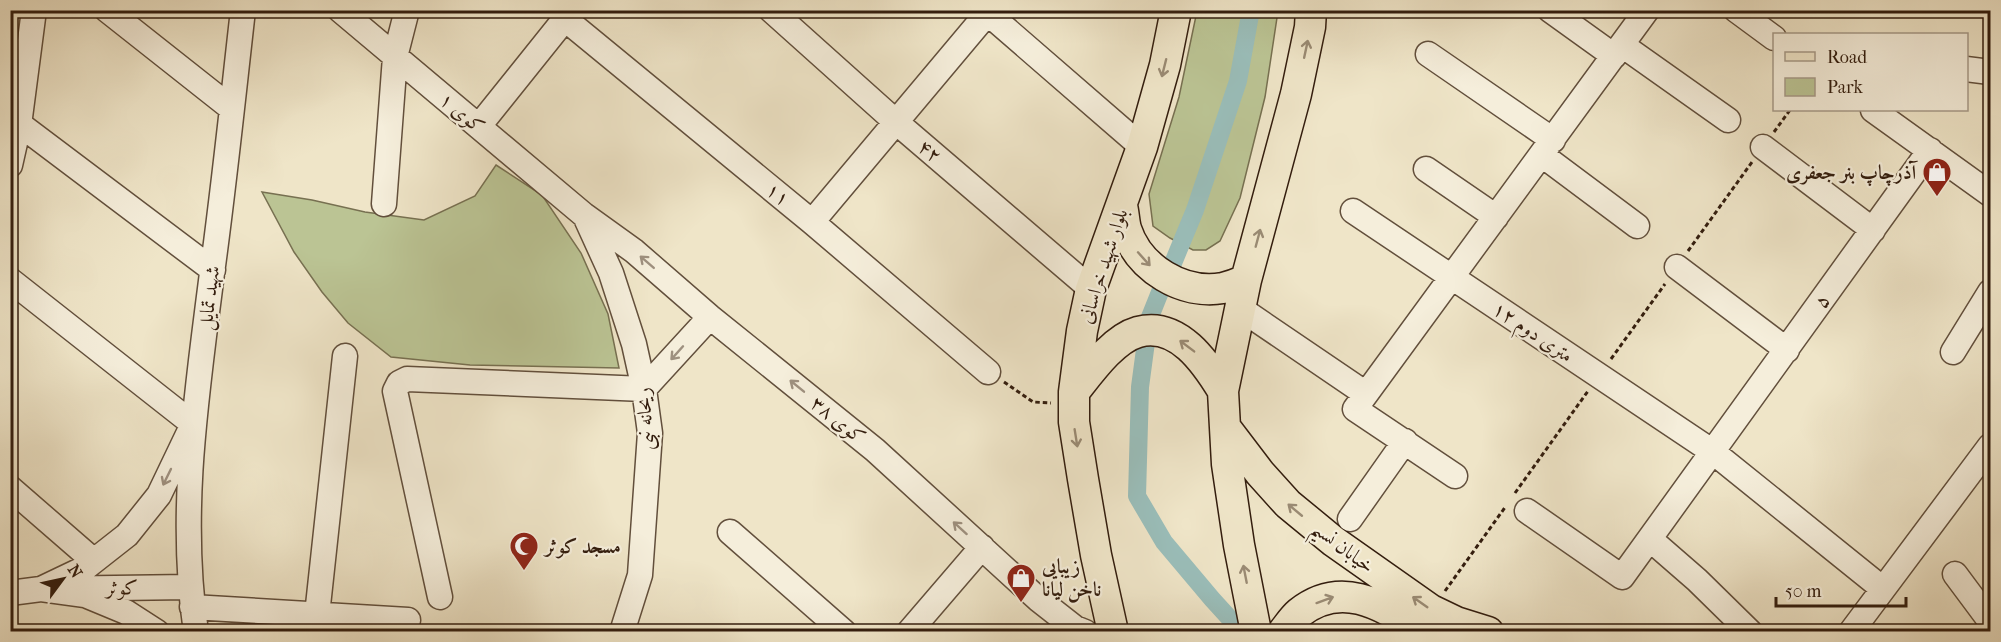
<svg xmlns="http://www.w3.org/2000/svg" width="2001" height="642" font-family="'IM FELL French Canon',Amiri,serif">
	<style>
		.green { fill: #bbc494; stroke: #777051; stroke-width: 1.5 }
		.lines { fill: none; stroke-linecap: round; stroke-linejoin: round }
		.canal { stroke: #9abeba; stroke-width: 18 }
		.minor-casing { stroke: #624f3c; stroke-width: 27 }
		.major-casing { stroke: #331d0e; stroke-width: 33 }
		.path { stroke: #331d0e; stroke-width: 3; stroke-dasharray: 4.5 3; stroke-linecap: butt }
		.minor { stroke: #f5eedb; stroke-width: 24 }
		.major { stroke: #efe5c8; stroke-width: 30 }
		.oneway { stroke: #9a8b74 }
		.oneway2 { stroke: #9e907f }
		.labels { text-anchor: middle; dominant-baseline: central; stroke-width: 4.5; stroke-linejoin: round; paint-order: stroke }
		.street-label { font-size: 20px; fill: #331d0e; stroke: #f5eedb }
		.poi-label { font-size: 20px; font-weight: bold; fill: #331d0e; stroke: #f5eedb; text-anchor: start }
	</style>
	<rect width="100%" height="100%" fill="#efe5c8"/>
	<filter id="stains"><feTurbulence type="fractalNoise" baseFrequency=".00333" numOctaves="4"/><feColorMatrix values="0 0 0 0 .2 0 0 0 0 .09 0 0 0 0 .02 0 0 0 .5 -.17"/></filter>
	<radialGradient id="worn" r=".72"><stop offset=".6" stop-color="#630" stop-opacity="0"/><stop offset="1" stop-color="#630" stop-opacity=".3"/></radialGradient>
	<path class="green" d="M1197,11H1278L1265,97L1240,198L1220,241L1206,250H1193L1170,238L1153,226L1149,194L1179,97Z
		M496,165L542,195L581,253L608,314L619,368L470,365L391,357L348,323L322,292L294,252L262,192L312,200L365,212L424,220L475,196Z"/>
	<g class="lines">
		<path class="canal" d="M1171,268L1195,210L1238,81L1251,10
			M1148,322L1162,287
			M1146,342L1140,387L1137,496L1164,542L1212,599L1242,632"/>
		<g class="minor-casing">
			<path id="minor" d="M107,10L231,108
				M340,10L584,215L634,251L710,317L875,450L1038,599L1075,628L1085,632
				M771,10L896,122L1091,289
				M984,10L1142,147
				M1550,10L1614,56
				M1736,10L1774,38
				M565,19L812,222L988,372
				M1622,45L1728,120
				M1428,54L1553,140
				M1966,69L1990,72
				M1873,110L1990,194
				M10,117L213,270
				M479,126L572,10
				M1763,147L1873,230
				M1542,155L1637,226
				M10,165L19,125L34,10
				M1426,169L1496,217
				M384,204L395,57L407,10
				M1353,211L1713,452L1883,589
				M585,216L611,273L634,344L644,389L650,433L640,575L622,632
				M812,222L990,10
				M1677,267L1787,350
				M10,280L193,424L159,495L127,535L85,568L41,589L85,595L126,612L157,632
				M1241,309L1366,394
				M1953,352L1990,292
				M1455,476L1355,409L1647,10
				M10,488L94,561
				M1527,511L1622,577L1930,150
				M1350,519L1405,441
				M730,532L844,632
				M1651,540L1697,580L1750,632
				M1955,574L1990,621
				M10,593L41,589L189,587
				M440,597L395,391L399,383L407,379L644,389L710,317
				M192,607L408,620
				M317,615L345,356
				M196,632C178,511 197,393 212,273C224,186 233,98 243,10
				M909,632L982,547
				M1851,632L1990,446"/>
		</g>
		<g class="major-casing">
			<path id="major" d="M1122,206C1124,214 1124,222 1126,229C1139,269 1183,295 1223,288C1231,286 1239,283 1246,280
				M1074,392C1090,372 1113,339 1138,332C1178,321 1206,363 1223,391
				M1225,427L1260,473L1288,504L1333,541L1431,610L1456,622L1488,632
				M1113,632L1096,555L1083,479L1074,422V392L1082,331L1091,289L1142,147L1165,65L1176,10
				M1256,632L1239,545L1227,464L1223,391L1246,280L1296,94L1310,27L1311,10
				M1283,632C1288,626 1293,618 1299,613C1343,578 1384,607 1425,632"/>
		</g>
		<path class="path" d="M1774,132L1790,110
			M1688,251L1752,162
			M1611,359L1665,284
			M1004,382L1033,402L1051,403
			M1515,493L1588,391
			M1445,591L1506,506"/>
		<use href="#minor" class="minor"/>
		<use href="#major" class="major"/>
	</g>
	<defs><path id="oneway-shaft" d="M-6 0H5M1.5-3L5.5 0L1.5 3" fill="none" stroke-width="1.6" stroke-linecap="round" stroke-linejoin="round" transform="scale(1.5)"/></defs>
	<g class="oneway">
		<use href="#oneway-shaft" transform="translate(1306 49) rotate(-78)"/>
		<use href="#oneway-shaft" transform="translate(1164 68) rotate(104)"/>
		<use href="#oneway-shaft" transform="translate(1258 238) rotate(-75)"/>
		<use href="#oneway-shaft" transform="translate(1144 259) rotate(48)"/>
		<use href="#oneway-shaft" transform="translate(1187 346) rotate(-143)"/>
		<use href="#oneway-shaft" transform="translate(1076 438) rotate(81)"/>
		<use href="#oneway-shaft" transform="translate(1295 510) rotate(-140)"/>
		<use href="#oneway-shaft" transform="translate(1245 574) rotate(-101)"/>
		<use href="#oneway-shaft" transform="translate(1325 600) rotate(-20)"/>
		<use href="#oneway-shaft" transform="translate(1420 602) rotate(-145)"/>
	</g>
	<g class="oneway2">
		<use href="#oneway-shaft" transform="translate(647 262) rotate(-139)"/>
		<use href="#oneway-shaft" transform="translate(677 353) rotate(132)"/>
		<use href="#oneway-shaft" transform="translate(797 386) rotate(-141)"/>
		<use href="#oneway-shaft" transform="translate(167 477) rotate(116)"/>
		<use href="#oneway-shaft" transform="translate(960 528) rotate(-138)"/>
	</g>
	<defs>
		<g id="shop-pin" transform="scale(1.5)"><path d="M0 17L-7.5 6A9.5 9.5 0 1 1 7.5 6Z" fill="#8f2418" stroke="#f5eedb"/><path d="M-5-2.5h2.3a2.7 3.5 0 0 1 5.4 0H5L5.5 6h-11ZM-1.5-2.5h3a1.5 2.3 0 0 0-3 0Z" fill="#fff"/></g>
		<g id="mosque-pin" transform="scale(1.5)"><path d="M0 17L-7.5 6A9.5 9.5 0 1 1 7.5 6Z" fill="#8f2418" stroke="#f5eedb"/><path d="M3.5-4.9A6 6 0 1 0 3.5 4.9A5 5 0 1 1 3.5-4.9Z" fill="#fff"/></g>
	</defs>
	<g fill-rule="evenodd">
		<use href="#shop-pin" x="1937" y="172"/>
		<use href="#mosque-pin" x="524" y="546"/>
		<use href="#shop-pin" x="1021" y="578"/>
	</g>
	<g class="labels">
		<g class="street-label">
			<text transform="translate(462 113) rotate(40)">کوی ۱</text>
			<text transform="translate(930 151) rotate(40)">۴۲</text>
			<text transform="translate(778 194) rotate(39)">۱۱</text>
			<text transform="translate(1103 266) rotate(-72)">بلوار شهید خراسانی</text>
			<text transform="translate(209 298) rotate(-83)">شهید تمایل</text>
			<text transform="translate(1822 301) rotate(-54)">۵</text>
			<text transform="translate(1533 332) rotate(34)">۱۲ متری دوم</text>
			<text transform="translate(645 419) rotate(-94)">ریحانه نبی</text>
			<text transform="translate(838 420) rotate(39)">کوی ۳۸</text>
			<text transform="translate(1343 547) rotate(37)">خیابان نسیم</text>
			<text transform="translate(122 588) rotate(-1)">کوثر</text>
		</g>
		<g class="poi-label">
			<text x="1916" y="172" text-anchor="end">آذرچاپ بنر جعفری</text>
			<text x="545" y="546">مسجد کوثر</text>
			<text x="1042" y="566">زیبایی<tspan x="1042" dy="23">ناخن لیانا</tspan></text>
		</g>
	</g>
	<rect width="2001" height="642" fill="none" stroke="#efe5c8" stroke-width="36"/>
	<rect x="12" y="12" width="1977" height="618" fill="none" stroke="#331d0e" stroke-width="3"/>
	<rect x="18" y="18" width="1965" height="606" fill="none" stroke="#331d0e" stroke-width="1.5"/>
	<rect x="1773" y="33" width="195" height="78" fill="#f5eedb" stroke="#a79a89" stroke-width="1.5"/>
	<rect x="1785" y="52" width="30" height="9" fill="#efe5c8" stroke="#a79a89" stroke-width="1.5"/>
	<text x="1827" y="63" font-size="18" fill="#331d0e">Road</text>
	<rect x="1785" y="78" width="30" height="18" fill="#bbc494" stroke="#a79a89" stroke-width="1.5"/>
	<text x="1827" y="93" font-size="18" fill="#331d0e">Park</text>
	<g transform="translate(63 579) rotate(57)" stroke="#f5eedb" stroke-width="4.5" paint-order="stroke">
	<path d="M0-4.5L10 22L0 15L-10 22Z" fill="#331d0e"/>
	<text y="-9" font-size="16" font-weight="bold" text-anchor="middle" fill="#331d0e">N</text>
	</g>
	<path d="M1776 597v9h130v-9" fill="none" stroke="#331d0e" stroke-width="3"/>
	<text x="1785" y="597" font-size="18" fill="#331d0e" stroke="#f5eedb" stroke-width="4.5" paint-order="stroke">50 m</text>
	<rect width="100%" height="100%" filter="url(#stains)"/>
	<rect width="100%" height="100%" fill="url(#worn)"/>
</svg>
